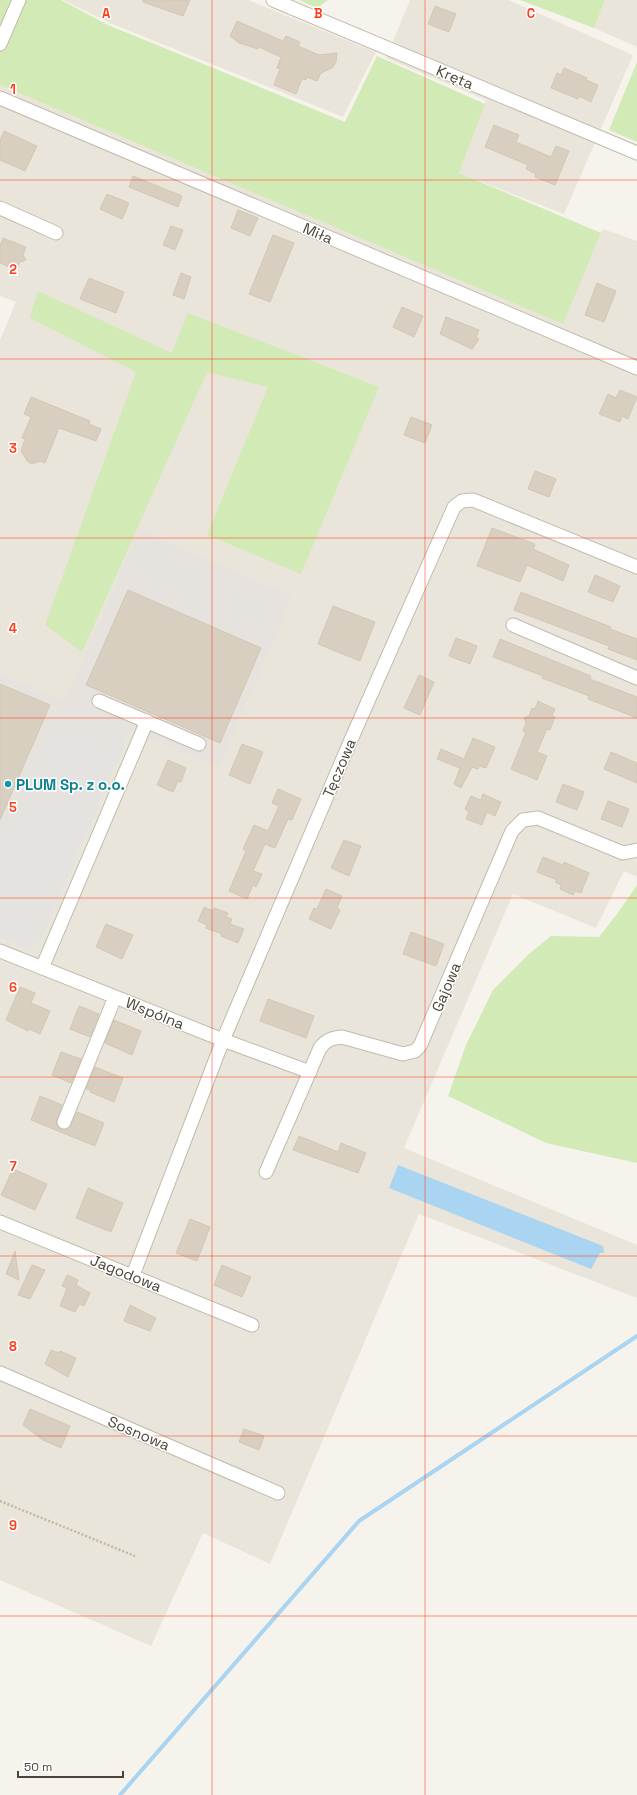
<svg xmlns="http://www.w3.org/2000/svg" width="637" height="1795" font-family="'Space Grotesk',sans-serif">
	<style>
		.residential { fill: #eae5da }
		.industrial { fill: #e6e2dd }
		.green { fill: #d2eab5 }
		.parking { fill: #e5e3e0 }
		.water { fill: #a9d4f2 }
		.lines { fill: none; stroke-linecap: round; stroke-linejoin: round }
		.stream { stroke: #a9d4f2; stroke-width: 4 }
		.building { fill: #d8cfc1; stroke: #d3c7b4 }
		.minor-casing { stroke: #c2bbae; stroke-width: 15 }
		.path { stroke: #c4b79f; stroke-width: 2.5; stroke-dasharray: 2 2; stroke-linecap: butt }
		.minor { stroke: #fff; stroke-width: 13 }
		.grid { fill: none; stroke: #fc3f1d; stroke-width: 1; stroke-opacity: 0.55 }
		.culture-dot { fill: #0f9aa8; stroke: #fff; stroke-width: 1.5 }
		.labels { text-anchor: middle; dominant-baseline: central; stroke-width: 3; stroke-linejoin: round; paint-order: stroke }
		.street-label { font-size: 15px; fill: #4b4439; stroke: #fff }
		.culture-label { font-size: 15px; font-weight: bold; fill: #0d838f; stroke: #fff; text-anchor: start }
		.grid-label { font-size: 13px; text-anchor: middle; font-weight: bold; fill: #fc3f1d; stroke: #fff; stroke-width: 3; stroke-linejoin: round; paint-order: stroke }
	</style>
	<rect width="100%" height="100%" fill="#f6f3ec"/>
	<path class="residential" d="M63,0H248L376,52L343,117L110,23Z
		M410,0H508L633,55L564,214L459,173L486,100L386,58Z
		M605,0H637V47L594,28Z
		M0,85L562,323L603,229L637,241V877L624,871L596,928L513,894L404,1148L637,1245V1298L419,1214L270,1564L203,1533L151,1646L0,1580V340L16,302L0,296Z"/>
	<path class="industrial" d="M139,530L292,597L219,767L131,729L40,941L25,947L0,937V674L64,702Z"/>
	<path class="green" d="M0,0H61L108,25L345,122L377,56L485,104L459,173L601,233L563,324L0,85Z
		M299,0H328L317,8Z
		M520,0H605L594,28Z
		M637,62V142L609,130Z
		M38,291L172,353L188,313L379,387L301,574L207,535L268,387L207,372L82,652L45,625L136,372L30,318Z
		M637,885V1163L546,1143L448,1096L466,1045L493,990L529,954L551,936L599,937L617,914Z"/>
	<path class="parking" d="M56,716L124,745L40,941L25,947L0,937V828L6,830Z"/>
	<path class="water" d="M398,1165L603,1246L604,1253H600L591,1269L389,1188Z"/>
	<g class="lines">
		<path class="stream" d="M120,1795L359,1521L637,1336"/>
	</g>
	<path class="building" d="M143,0H190L183,16L143,2Z
		M435,6L456,14L449,32L428,24Z
		M237,21L283,41L286,36L300,42L298,46L319,55L337,53L336,62L332,68L321,73L317,81L307,77L306,80L302,79L296,94L274,85L280,69L277,68L281,57L259,47L258,49L239,43L230,36Z
		M564,68L587,78L586,80L598,85L591,102L579,96L578,99L551,88L557,73L561,75Z
		M494,125L519,135L516,142L551,157L556,146L569,151L555,185L535,177L536,174L526,169L528,165L485,147Z
		M4,131L37,146L25,171L0,160V140Z
		M133,176L182,196L178,207L129,187Z
		M107,194L129,203L122,219L100,209Z
		M238,210L258,218L250,236L231,228Z
		M171,226L183,230L175,250L163,245Z
		M273,235L294,243L270,302L249,294Z
		M3,238L26,247L23,255L26,260L20,262L16,270L0,263V246Z
		M181,273L191,277L184,299L173,295Z
		M89,278L124,292L116,313L80,299Z
		M597,283L616,291L604,322L585,315Z
		M402,307L423,316L414,337L393,327Z
		M446,317L479,330L476,338L479,339L472,349L440,334Z
		M620,390L637,397L628,419L622,416L620,422L599,414L608,394L616,398Z
		M31,397L90,421L89,424L101,429L96,441L59,428L45,463L40,461L32,464L28,462L21,451L25,439L22,438L31,417L24,414Z
		M411,417L432,425L425,443L404,435Z
		M535,471L556,479L549,497L528,489Z
		M492,528L535,544L533,549L569,565L563,581L527,565L520,582L477,566Z
		M595,575L620,586L613,602L588,592Z
		M128,590L261,648L220,743L86,685Z
		M521,592L611,627L610,629L637,639V660L608,649L609,646L514,610Z
		M333,606L375,622L360,661L318,644Z
		M456,638L477,646L470,664L449,656Z
		M500,639L591,676L590,679L637,697V718L588,699L589,696L542,678L543,676L493,657Z
		M419,675L434,682L420,715L404,708Z
		M0,684L50,705L0,820Z
		M538,701L555,709L552,716L555,717L550,730L547,729L537,752L547,756L537,780L511,769L526,732L523,731L526,723L524,718L529,716L532,708L535,709Z
		M473,738L495,747L486,768L479,766L478,769L472,767L461,788L454,784L460,768L437,759L441,749L464,759Z
		M242,744L263,752L250,784L229,775Z
		M611,752L637,763V783L604,769Z
		M168,760L186,768L181,782L178,781L173,792L157,785Z
		M563,784L584,792L577,810L556,802Z
		M278,789L301,799L292,820L288,819L275,848L265,844L253,871L262,874L256,887L253,885L247,899L229,891L246,851L243,849L254,825L268,831L279,806L272,803Z
		M483,794L501,802L495,816L487,812L482,825L466,819L469,812L465,809L471,796L481,800Z
		M608,801L629,809L622,827L601,819Z
		M344,840L361,846L349,876L331,868Z
		M543,857L563,865L564,862L589,873L581,893L575,891L573,895L560,889L561,885L555,882L557,880L537,872Z
		M326,889L342,896L337,908L340,910L331,929L309,919L314,908L317,909Z
		M204,907L213,911L214,908L228,913L226,917L232,919L230,924L244,929L238,943L221,936L222,934L206,928L207,925L198,921Z
		M106,924L133,935L122,959L96,947Z
		M411,932L444,944L436,966L403,954Z
		M20,987L35,993L31,1003L50,1011L40,1034L29,1029L28,1031L6,1020Z
		M268,999L314,1016L306,1038L260,1021Z
		M79,1006L99,1014L90,1037L70,1029Z
		M114,1020L141,1031L132,1055L105,1043Z
		M61,1052L81,1059L71,1083L52,1075Z
		M95,1067L123,1078L114,1102L90,1092L91,1090L86,1089Z
		M40,1096L62,1105L56,1123L61,1130L69,1128L77,1112L104,1123L95,1146L31,1120Z
		M299,1136L338,1152L341,1143L366,1153L358,1173L293,1150Z
		M13,1169L47,1184L35,1210L1,1195Z
		M88,1188L123,1203L111,1232L76,1218Z
		M190,1219L210,1227L197,1261L176,1253Z
		M15,1251L19,1280L6,1274Z
		M32,1265L45,1270L30,1299L18,1295Z
		M222,1265L251,1277L242,1297L214,1285Z
		M67,1275L78,1280L76,1285L90,1293L84,1306L79,1304L75,1312L60,1306L67,1288L62,1286Z
		M130,1305L156,1318L150,1331L124,1321Z
		M51,1350L59,1353L60,1351L76,1358L68,1377L45,1364Z
		M30,1409L70,1426L61,1448L43,1440L23,1425Z
		M244,1429L264,1436L259,1450L239,1442Z"/>
	<g class="lines">
		<g class="minor-casing">
			<path id="minor" d="M273,0L637,153
				M0,44L19,0
				M0,98L637,368
				M0,208L56,233
				M513,625L637,678
				M99,701L199,744
				M0,951L223,1040L310,1072
				M42,968L147,721
				M64,1122L115,997
				M266,1172L320,1048C326,1040 332,1038 342,1037L403,1054L415,1051L420,1046L512,831L523,820L538,818L623,853L637,850
				M0,1222L252,1325
				M133,1275L223,1040L350,742L454,507L462,501L473,500L637,567
				M0,1373L278,1493"/>
		</g>
		<path class="path" d="M0,1501L135,1556"/>
		<use href="#minor" class="minor"/>
	</g>
	<path class="grid" d="M212,0V1795M425,0V1795M0,180H637M0,359H637M0,538H637M0,718H637M0,898H637M0,1077H637M0,1256H637M0,1436H637M0,1616H637"/>
	<circle class="culture-dot" cx="8" cy="784" r="4"/>
	<g class="labels">
		<g class="street-label">
			<text transform="translate(455 77) rotate(23)">Kręta</text>
			<text transform="translate(318 233) rotate(23)">Miła</text>
			<text transform="translate(339 768) rotate(-67)">Tęczowa</text>
			<text transform="translate(446 987) rotate(-67)">Gajowa</text>
			<text transform="translate(155 1013) rotate(22)">Wspólna</text>
			<text transform="translate(126 1273) rotate(22)">Jagodowa</text>
			<text transform="translate(139 1433) rotate(23)">Sosnowa</text>
		</g>
		<g class="culture-label">
			<text x="16" y="784">PLUM Sp. z o.o.</text>
		</g>
	</g>
	<g class="grid-label">
		<text x="106" y="18">A</text>
		<text x="318" y="18">B</text>
		<text x="531" y="18">C</text>
		<text x="13" y="94">1</text>
		<text x="13" y="274">2</text>
		<text x="13" y="453">3</text>
		<text x="13" y="633">4</text>
		<text x="13" y="812">5</text>
		<text x="13" y="992">6</text>
		<text x="13" y="1171">7</text>
		<text x="13" y="1351">8</text>
		<text x="13" y="1530">9</text>
	</g>
	<path d="M18 1771v6h105v-6" fill="none" stroke="#4b4439" stroke-width="2"/>
	<text x="24" y="1771" font-size="12" fill="#4b4439" stroke="#ffffff" stroke-width="3" paint-order="stroke">50 m</text>
</svg>
